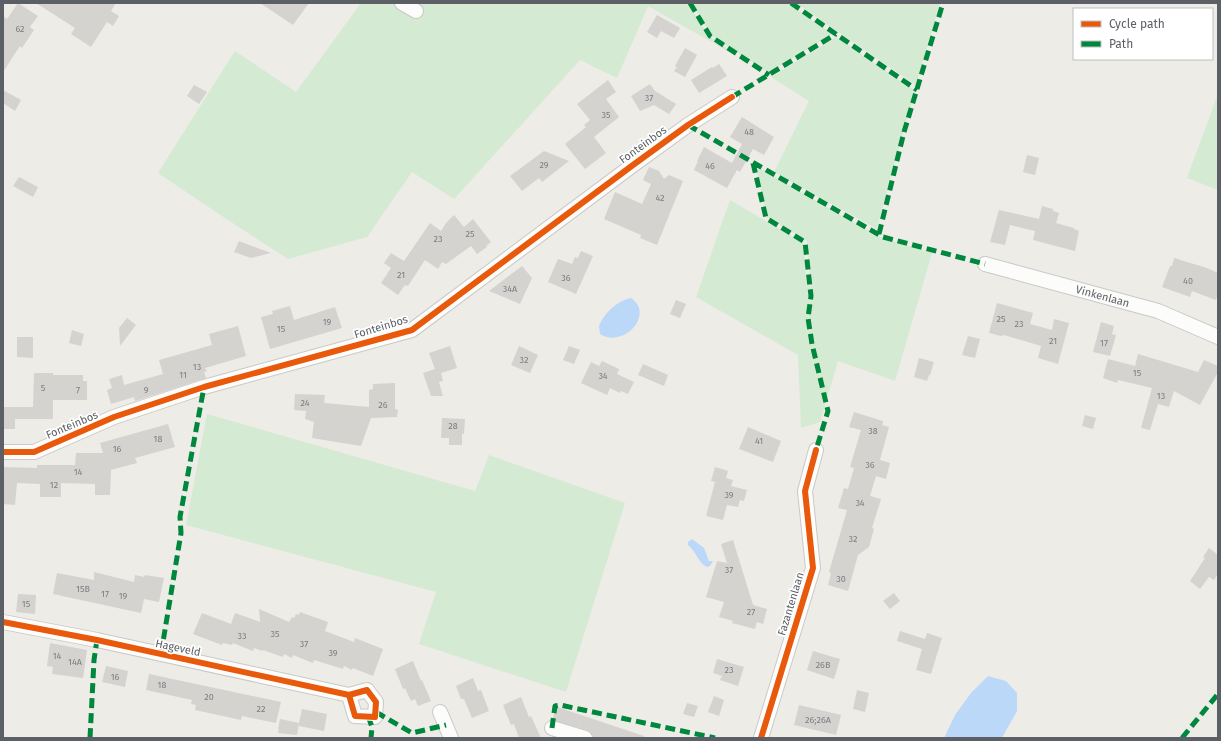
<svg xmlns="http://www.w3.org/2000/svg" width="1221" height="741" font-family="'Fira Sans',sans-serif">
	<style>
		.green { fill: #d4ead3 }
		.water { fill: #bbd8f8 }
		.building { fill: #d4d3d0 }
		.lines { fill: none; stroke-linecap: round; stroke-linejoin: round }
		.minor-casing { stroke: #c9c9c8; stroke-width: 16 }
		.minor { stroke: #fcfcfb; stroke-width: 14 }
		.quiet { stroke: #00873e; stroke-width: 5; stroke-dasharray: 10 5; stroke-linecap: butt }
		.cycleway-casing { stroke: #fff; stroke-width: 8 }
		.cycleway { stroke: #e8590c; stroke-width: 6 }
		.labels { text-anchor: middle; dominant-baseline: central; stroke-width: 3.5; stroke-linejoin: round; paint-order: stroke }
		.number-label { font-size: 9px; fill: #7b7e82 }
		.street-label { font-size: 11px; fill: #5c6066; stroke: #fff }
	</style>
	<rect width="100%" height="100%" fill="#edece7"/>
	<path class="green" d="M361,3H687L709,36L740,58L648,6L617,78L580,60L454,199L412,172L367,237L288,259L231,222L158,173L235,51L296,92Z
		M692,3H787L832,34L769,73L711,35Z
		M796,3H940L916,85Z
		M836,37L915,91L886,193L877,229L774,172L809,101L771,77Z
		M1218,94V190L1187,178Z
		M756,166L879,237L932,253L895,381L838,361L820,422L801,428L798,355L696,297L730,200L803,243L807,285L811,286L807,241L767,217Z
		M207,414L475,491L489,455L625,503L566,692L419,644L436,592L186,525Z"/>
	<path class="water" d="M631,298C655,314 624,349 600,334L599,326C604,313 617,301 631,298Z
		M692,539L704,548L709,561H713L710,566L707,567C698,563 696,551 688,545V542Z
		M988,676L1006,681L1017,693V711L1003,736L1001,738H944L955,715L971,693Z"/>
	<path class="building" d="M18,3L38,16L30,27L34,30L22,48L20,46L3,72V16L7,19Z
		M36,3H116L111,11L119,16L113,26L107,22L91,47L71,34L75,28Z
		M260,3H309L293,25Z
		M657,15L680,28L674,38L661,31L657,38L647,32Z
		M685,48L697,55L685,77L674,71L677,67L675,66Z
		M719,64L727,76L699,93L691,80L712,67L713,68Z
		M608,80L616,92L606,99L619,117L594,137L606,153L585,169L565,144L586,127L584,125L590,120L577,104Z
		M650,84L655,91L676,104L669,114L654,105L640,111L631,96Z
		M194,85L207,92L199,104L187,96Z
		M3,90L21,100L15,111L3,103Z
		M742,117L774,137L764,155L753,149L740,172L737,170L727,188L694,170L698,161H697L704,147L732,163L742,144L730,137Z
		M544,151L569,161L542,182L539,178L522,191L510,176Z
		M1027,155L1039,158L1035,175L1023,172Z
		M649,167L659,171L664,179L669,175L683,181L657,245L640,238L641,235L604,219L615,192L642,204L651,184L643,180Z
		M19,177L38,187L33,197L13,186Z
		M1042,206L1053,209V211L1059,213L1056,223L1074,228V229L1079,231L1075,251L1033,240L1035,231L1010,225L1005,245L990,242L999,210L1039,219Z
		M454,215L464,227L473,219L491,242L486,246L487,247L477,254L471,246L446,264L442,262L438,269L425,260L408,286L405,285L398,295L381,283L391,268L384,263L391,253L404,261L430,223L441,231L446,223Z
		M239,241L271,253L251,258L234,252Z
		M581,251L593,256L576,294L548,282L558,259L572,264L575,257L578,258Z
		M1174,258L1207,268L1218,273V293L1216,300L1192,291L1190,297L1162,287L1170,266H1172Z
		M522,266L532,278L520,304L489,291Z
		M676,300L686,304L680,318L670,314Z
		M997,303L1033,313L1030,324L1052,330L1054,319L1069,323L1058,364L1038,358L1041,346L1004,335L1001,336L989,333Z
		M290,306L294,320L335,307L342,328L270,349L261,317L273,314L272,311Z
		M127,318L136,325L120,346L119,328Z
		M1101,322L1114,326L1112,334L1116,335L1110,356L1093,352Z
		M238,326L246,356L205,368L207,371L204,372L206,378L135,401L134,397L111,404L107,390L112,388L109,379L122,375L124,385L163,374L159,360L212,345L209,334Z
		M72,330L84,334L81,346L69,343Z
		M968,336L980,339L975,358L962,355Z
		M17,337H33V358L17,357Z
		M450,346L457,368L441,373L443,381L439,382L443,396H431L423,373L435,369L429,353Z
		M519,346L538,355L530,373L511,365Z
		M569,346L580,350L574,364L563,360Z
		M1138,354L1198,372L1204,360L1218,366V372L1200,405L1174,391L1169,407L1158,404L1150,430L1141,428L1152,388L1118,380L1117,383L1103,378L1108,359L1135,366Z
		M919,358L934,362L930,375H929L927,381L914,377Z
		M602,361L619,369L617,374L634,382L628,394L621,391L620,393L610,388L607,395L581,383L591,362L599,366Z
		M643,364L668,375L664,386L638,375Z
		M34,373H53V375H83V381H87V400H53V419H15V429H3V407H33Z
		M395,383V409L398,410L397,417L371,418L361,446L312,438L314,422L305,419L306,411L294,410L295,394L325,395L324,403L369,407V390L373,389V384Z
		M854,412L883,421L882,425L889,427L880,460L890,463L886,479L876,476L870,496L881,499L872,528L874,529L869,547L858,555L848,591L828,585L831,573L829,572L847,510L838,508L844,488L848,489L854,468L850,467L861,430L849,427Z
		M1085,415L1096,418L1093,429L1082,426Z
		M442,418L465,419L464,434H462V445H449V438H441Z
		M168,424L175,447L135,458L137,463L111,470L110,495H95V484L61,483V497H40V484L17,483L15,505L3,504V467L37,468V465H75L76,453H103L100,443Z
		M748,427L781,441L773,462L739,449Z
		M715,467L728,471L726,478L733,480L731,486L747,490L744,501L740,500L738,507L727,505L723,520L706,516L715,482L711,481Z
		M733,540L753,605L767,609L763,624L757,622L755,629L732,623L733,621L719,617L724,602L706,597L717,561L727,563L721,544Z
		M1209,548L1218,555V574L1214,580L1209,577L1200,589L1190,581L1205,558L1203,557Z
		M94,572L134,582L135,575L144,577L145,575L164,578L159,602L144,599L141,613L53,594L57,573L94,580Z
		M894,593L900,601L890,609L883,601Z
		M18,594L36,595L35,614L16,612Z
		M259,609L289,622L292,617L294,618L296,614L299,615L300,612L328,622L325,631L354,642L355,638L383,649L373,676L353,668L352,670L344,666L343,669L314,660L313,663L293,655L292,658L284,654L283,657L263,650L262,651L254,648L253,651L233,643L232,645L223,643L222,645L193,634L202,613L231,624L235,613L260,622Z
		M900,631L925,639L927,633L942,638L931,674L916,670L922,649L897,641Z
		M50,643L87,650L83,678L52,674L53,667L47,666Z
		M813,651L840,659L834,679L807,670Z
		M717,659L744,667L738,686L720,680L722,676L713,673Z
		M413,661L421,681L422,680L431,701L418,706L415,699L411,701L405,688L403,689L395,669Z
		M106,666L128,671L125,687L102,682Z
		M149,674L281,702L276,723L242,716L241,720L195,710L196,705L191,704L192,700L146,690Z
		M473,678L478,691L481,690L489,711L472,718L464,699H461L456,686Z
		M857,690L869,693L865,712L853,709Z
		M714,696L724,700L719,716L708,712Z
		M521,697L529,717L531,716L541,738H519L514,724L511,725L503,705Z
		M687,703L698,706L694,717L683,714Z
		M799,705L841,715L836,735L794,725Z
		M557,707L644,736L643,738H593L591,733L587,730L552,720Z
		M302,709L327,714L324,731L299,726V724L297,735L278,733L279,729H278L280,719L299,723Z"/>
	<g class="lines">
		<g class="minor-casing">
			<g id="minor">
				<path d="M402,3L416,11"/>
				<path id="s1" d="M985,264L1158,311L1218,337"/>
				<path d="M3,452H34L114,417L204,387L412,330L633,165L688,125L732,97"/>
				<path d="M3,622L97,640L349,695L367,690L376,702L375,717L355,716L349,695"/>
				<path d="M440,712L451,738"/>
				<path d="M552,728L585,738"/>
				<path d="M761,738L813,568L805,491L816,450"/>
			</g>
		</g>
		<use href="#minor" class="minor"/>
		<path class="quiet" d="M690,3L710,36L769,75
			M791,3L917,90
			M732,97L836,34
			M688,125L883,237L985,264
			M753,163L766,218L805,242L811,296L808,318L812,344L828,411L816,450
			M879,234L904,132L943,3
			M161,654L181,533L180,517L204,387
			M376,712L412,733L446,725
			M368,716L372,727L371,738
			M552,728L555,706L560,705L715,738
			M90,738L94,660L97,640
			M1182,738L1218,694"/>
		<g class="cycleway-casing">
			<path id="cycleway" d="M3,452H34L114,417L204,387L412,330L633,165L688,125L732,97
				M3,622L97,640L349,695L367,690L376,702L375,717L355,716L349,695
				M761,738L813,568L805,491L816,450"/>
		</g>
		<use href="#cycleway" class="cycleway"/>
	</g>
	<g class="labels">
		<g class="number-label">
			<text x="20" y="29">62</text>
			<text x="649" y="98">37</text>
			<text x="606" y="115">35</text>
			<text x="749" y="132">48</text>
			<text x="544" y="165">29</text>
			<text x="710" y="166">46</text>
			<text x="660" y="198">42</text>
			<text x="470" y="234">25</text>
			<text x="438" y="239">23</text>
			<text x="401" y="275">21</text>
			<text x="566" y="278">36</text>
			<text x="1188" y="281">40</text>
			<text x="510" y="289">34A</text>
			<text x="1001" y="319">25</text>
			<text x="327" y="322">19</text>
			<text x="1019" y="324">23</text>
			<text x="281" y="329">15</text>
			<text x="1053" y="341">21</text>
			<text x="1104" y="343">17</text>
			<text x="524" y="360">32</text>
			<text x="197" y="367">13</text>
			<text x="1137" y="373">15</text>
			<text x="183" y="375">11</text>
			<text x="603" y="376">34</text>
			<text x="43" y="388">5</text>
			<text x="78" y="390">7</text>
			<text x="146" y="390">9</text>
			<text x="1161" y="396">13</text>
			<text x="305" y="403">24</text>
			<text x="383" y="405">26</text>
			<text x="453" y="426">28</text>
			<text x="873" y="431">38</text>
			<text x="158" y="439">18</text>
			<text x="759" y="441">41</text>
			<text x="117" y="449">16</text>
			<text x="870" y="465">36</text>
			<text x="78" y="472">14</text>
			<text x="54" y="485">12</text>
			<text x="729" y="495">39</text>
			<text x="860" y="503">34</text>
			<text x="853" y="539">32</text>
			<text x="729" y="570">37</text>
			<text x="841" y="579">30</text>
			<text x="83" y="589">15B</text>
			<text x="105" y="594">17</text>
			<text x="123" y="596">19</text>
			<text x="26" y="604">15</text>
			<text x="751" y="612">27</text>
			<text x="275" y="634">35</text>
			<text x="242" y="636">33</text>
			<text x="304" y="644">37</text>
			<text x="333" y="653">39</text>
			<text x="57" y="656">14</text>
			<text x="75" y="662">14A</text>
			<text x="823" y="665">26B</text>
			<text x="729" y="670">23</text>
			<text x="115" y="677">16</text>
			<text x="162" y="685">18</text>
			<text x="209" y="697">20</text>
			<text x="261" y="709">22</text>
			<text x="818" y="720">26;26A</text>
		</g>
		<g class="street-label">
			<text transform="translate(643 145) rotate(-36)">Fonteinbos</text>
			<text stroke="none"><textPath href="#s1" startOffset="122">Vinkenlaan</textPath></text>
			<text transform="translate(381 327) rotate(-17)">Fonteinbos</text>
			<text transform="translate(72 425) rotate(-23)">Fonteinbos</text>
			<text transform="translate(791 604) rotate(-73)">Fazantenlaan</text>
			<text transform="translate(178 648) rotate(12)">Hageveld</text>
		</g>
	</g>
	<rect width="1221" height="741" fill="none" stroke="#5c6066" stroke-width="8"/>
	<rect x="1073" y="8" width="140" height="52" fill="#ffffff" stroke="#bebfc2"/>
	<rect x="1081" y="21" width="20" height="6" fill="#e8590c" stroke="#bebfc2"/>
	<text x="1109" y="28" font-size="12" fill="#5c6066">Cycle path</text>
	<rect x="1081" y="41" width="20" height="6" fill="#00873e" stroke="#bebfc2"/>
	<text x="1109" y="48" font-size="12" fill="#5c6066">Path</text>
</svg>
